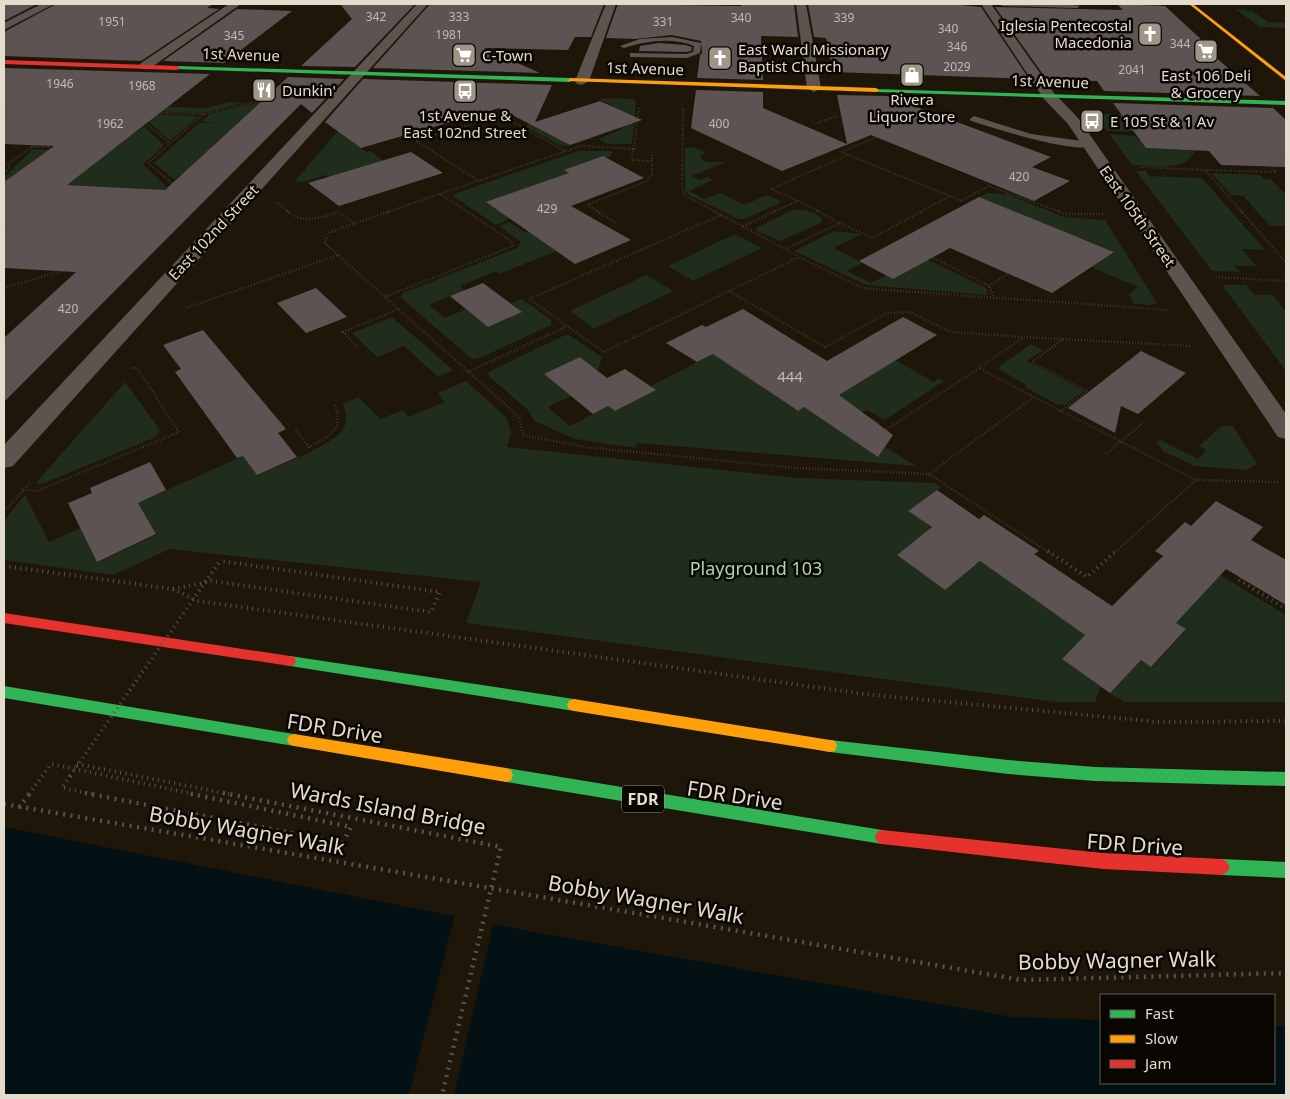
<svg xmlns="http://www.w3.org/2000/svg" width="1290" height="1099" font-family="'Noto Sans',sans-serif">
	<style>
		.green { fill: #202c1c }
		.water { fill: #031014 }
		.pier { fill: #1e1609 }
		.building { fill: #5d5353 }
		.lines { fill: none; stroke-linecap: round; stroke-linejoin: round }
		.path-far4 { stroke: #5c524d; stroke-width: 1; stroke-dasharray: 0.5 2; stroke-linecap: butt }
		.path-far3 { stroke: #5c524d; stroke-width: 2; stroke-dasharray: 0.5 2; stroke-linecap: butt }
		.path-far2 { stroke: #5c524d; stroke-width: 2.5; stroke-dasharray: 0.5 2.5; stroke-linecap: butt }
		.path-far1 { stroke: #5c524d; stroke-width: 4; stroke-dasharray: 1 4.5; stroke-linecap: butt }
		.path { stroke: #5c524d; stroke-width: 4.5; stroke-dasharray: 2 5.5; stroke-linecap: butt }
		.lane { fill: #5f5350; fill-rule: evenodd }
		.street { fill: #5f5350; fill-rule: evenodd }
		.fast { fill: #30b455; fill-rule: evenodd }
		.slow { fill: #ff9f0a; fill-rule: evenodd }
		.jam { fill: #e5322d; fill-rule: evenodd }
		.path-bridge-far1 { stroke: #5c524d; stroke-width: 4; stroke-dasharray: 1 4.5; stroke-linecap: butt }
		.path-bridge { stroke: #5c524d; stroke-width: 4.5; stroke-dasharray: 2 5.5; stroke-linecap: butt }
		.labels { text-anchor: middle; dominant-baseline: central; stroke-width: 5; stroke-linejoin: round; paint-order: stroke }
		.far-number-label { font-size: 12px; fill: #c2b9ae }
		.far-poi-label { font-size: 15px; fill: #e3dbcc; stroke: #0a0601; text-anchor: start }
		.far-street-label { font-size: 15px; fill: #e3dbcc; stroke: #0a0601 }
		.number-label { font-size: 15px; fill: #c2b9ae }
		.shield { fill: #0a0601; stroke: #a29b8f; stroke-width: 1 }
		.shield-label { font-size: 16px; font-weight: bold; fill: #e3dbcc }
		.park-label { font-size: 18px; fill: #a8daa6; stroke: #0a0601 }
		.near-street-label { font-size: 21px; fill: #e3dbcc; stroke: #0a0601 }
	</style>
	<rect width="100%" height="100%" fill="#1e1609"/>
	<path class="green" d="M1235,9L1252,11L1268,22L1286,23V28L1260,27Z
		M373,90L503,94L492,114L475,119L465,116L352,141L366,152L370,151L397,171L342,188L326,175L302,182L295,181Z
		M604,98L633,99L636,101L632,144H607L598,139L622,129L608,122L618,109L599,99Z
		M230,102L243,103L203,113L143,111L150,106L206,108Z
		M261,102L245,116V119L240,121L214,145L209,154H204L189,168L185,175H181L175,180L154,163L199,123H214L202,121L210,114Z
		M1094,113L1156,116L1161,132L1107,131Z
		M140,114L199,116L170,141Z
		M528,123L546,133L568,126L592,138L568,146L559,145L526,127Z
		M144,126L164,146L143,164L167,187L164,190L46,184L95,148H115Z
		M1109,134L1136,136L1147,148L1176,150L1198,148C1194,152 1190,160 1184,162C1170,170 1147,165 1132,165Z
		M689,147L696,148L706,153L701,156V159L707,162H726L692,176L700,180L707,177L713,180L689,191L704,199L721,193L744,205L767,195L781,201L778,204L744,219H738L689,195L685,191V149Z
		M33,149L48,150L4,182V177Z
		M578,151H611L612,154L609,157L595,163L591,160L565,170L583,181L504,214L510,219L496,225L453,196L457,193Z
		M1136,171H1146L1149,176L1202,178L1265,250L1242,249L1256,266H1234L1240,272L1212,271Z
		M1211,173L1260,175L1265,179L1272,180L1286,195V226H1270L1243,196L1231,195Z
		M987,193L1007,194L1064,217L1105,220L1157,303L1152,305L1134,304L1129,294L1138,287L1091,267L1113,251L1077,237L1054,251L947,214Z
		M793,210C804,209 814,211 822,219L821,223L780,241L757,231L756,228Z
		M509,222L526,233L531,231L559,250L499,274L496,271L460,286L464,290L429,305L445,318L466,309L488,327L522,312L511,303L522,299L551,320V325L480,358L472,359L401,298L403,293L517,248L521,242L499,226Z
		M834,231L861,234L834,248L862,263L847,271L871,283L896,270L927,259L986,288L988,295L866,285L794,251Z
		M735,234L762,248L693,281L668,266Z
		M646,275L673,291L594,329L570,311Z
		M1222,285H1246L1255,295H1273L1286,312V371Z
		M392,317L453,370L438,377L404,346L377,357L352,333Z
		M569,335L602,357L598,371L580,357L544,374L571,396L548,407L570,426L608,406L615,411L655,390L651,386L717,352L759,385L797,411L804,407L838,430L864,414L880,423L864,434L916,466L637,443L636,448L575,439L534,421L529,411L489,376L488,372L563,336Z
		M1031,344L1043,350L1027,361L1084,391L1065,405L1056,404L1025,387L1026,385L999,369L1000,366Z
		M896,360L933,382L939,378L944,381L885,420L867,410L862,412L837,396Z
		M466,381L507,418L511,433L507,447L797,478L935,483L941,487L908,511L932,527L897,555L945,590L980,561L1085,635L1062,659L1101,687L1095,702H1056L466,623L481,582L170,549L113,575L4,560V521L25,495L49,542L81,528L98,562L156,535L138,503L243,456L258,475C277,466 336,445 344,427C348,420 345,411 343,404L358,397L381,419L402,410L409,417L444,402L438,393Z
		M125,382L160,430L156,437L44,483L35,484Z
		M1221,426H1233L1257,464L1247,470L1194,466L1163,451L1157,442L1160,440L1198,459L1206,450L1199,446Z
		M1220,575L1286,615V702H1124L1109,693L1141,660L1152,667L1186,630L1176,623Z"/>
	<path class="water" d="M4,827L539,933L1012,1017L1101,1020V1083H1274V1026L1286,1027V1095H4Z"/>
	<path class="pier" d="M455,914L494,921L454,1095H409Z"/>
	<path class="building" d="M4,4H37L4,21Z
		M56,4H213L207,8L219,9L141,61L4,56V32Z
		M340,4H415L355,67L301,66L352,19Z
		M430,4H604L591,37H575L568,50L484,48L540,73L373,68Z
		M618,4L741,6V4H794L798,37L761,36L763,80L697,78L700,55L702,53L701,41L672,35L635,39L606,38Z
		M808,4H952L981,7L1029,79L833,72L826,38L814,37Z
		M1117,4L1165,6L1217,54H1212L1260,96L1104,91L1097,81L1047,80L995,7L1123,10Z
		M237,9L292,11L224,63L163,61Z
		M659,43L685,45L692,47L691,51L686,52L639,51L640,46Z
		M4,68L210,74L67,185L165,190L288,77L344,79L312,113L301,104L4,402V338L76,272L4,268V182L54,146L4,144Z
		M363,79L552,85L535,122L600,101L642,120L570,145L499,108L361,148L325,122Z
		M696,90L763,92V108L847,144L837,95L887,96L1051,157L1032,167L1070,181L1034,201L871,135L782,171L691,128Z
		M1113,103L1273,108L1286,120V167L1221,165L1209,151L1146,148Z
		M411,152L443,173L339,206L308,183Z
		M603,156L644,178L571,206L631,240L575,264L486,202L569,173L564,170Z
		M979,197L1114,252L1052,293L950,248L893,279L859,261Z
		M483,283L522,312L488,327L450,296Z
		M316,288L347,317L306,333L277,303Z
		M743,309L827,361L903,317L937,335L839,395L893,435L878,457L804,407L798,411L713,354L697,362L666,343L702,325L706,327Z
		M203,330L286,429L278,433L297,457L257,475L243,456L237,458L175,372L181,369L163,345Z
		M1141,351L1186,373L1138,414L1121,406L1115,433L1068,408Z
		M580,357L607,378L625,369L656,390L615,411L608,406L593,414L544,374Z
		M150,462L166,490L138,503L156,534L97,562L68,503L92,493L90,488Z
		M937,490L979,519L984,515L1039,551L1034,554L1112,606L1163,556L1155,551L1185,522L1191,526L1216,501L1263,527L1251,540L1286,560V605L1226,569L1176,623L1186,629L1151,667L1141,660L1110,693L1062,659L1085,635L980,561L945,590L897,555L932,527L908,511Z"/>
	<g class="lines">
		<path class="path-far4" d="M1233,4H1252
			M105,94L108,92"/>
		<path class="path-far3" d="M91,104L117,112L204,114L148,163L175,186
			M507,104L501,115L565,151
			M4,107L49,108L97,99
			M683,108L682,186L684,195L716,212
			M134,113L170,144
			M4,114L25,109
			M204,114L259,101
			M817,123L837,116
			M877,137L841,152L950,196
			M31,147H50
			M634,149L631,160L652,161
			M4,167L107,93
			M1140,167L1205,170
			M4,174L10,167L8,164
			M479,181L416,141L501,115
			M440,194L581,146L634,149L639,107
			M798,201L771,189L848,155
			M277,202L289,212
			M387,212L440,194L468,212
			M599,212L587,205L647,181L652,174V155
			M773,212L798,201L820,212
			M920,212L950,196L961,201L989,186L1061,212
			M1242,212L1205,170L1276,172L1267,163H1273L1265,155L1286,156"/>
		<path class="path-far2" d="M287,211C302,224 321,218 338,212L354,223
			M597,211L616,223
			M714,211L798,256
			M1058,211L1066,214H1104
			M1241,211L1286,263
			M721,215L529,299L604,352L799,257L860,287L873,289L1168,310
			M840,223L872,238L922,211
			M4,226L173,233
			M743,226L776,211
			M132,231L130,224L139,216
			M787,248L840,223L817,211
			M338,255L324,242L330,232L391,211
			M931,257L989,286L994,298
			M1216,277L1286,281
			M989,286L1024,263
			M4,288L75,267
			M729,291L825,347L887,313L909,312L951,332L1024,337
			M385,297L513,246L511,241L466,211
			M186,308L338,255L519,417L523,435L585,447L796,468L929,474L1034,397L1196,480L1280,482
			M358,347L343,332L399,309
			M468,372L567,326
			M1034,397L979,368L1024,337L1191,346
			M1061,411L1087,391L1032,362L1064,339
			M296,430L309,447L329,436L337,426L338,413L335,405
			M874,438L979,368
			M1106,454L1143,423
			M929,474L1050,553
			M23,490L37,491L179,432L137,368H131
			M4,512L31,481
			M1114,553L1196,480"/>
		<path class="path-far1" d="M1048,551L1087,577L1116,551
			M4,566L173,589L198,601L864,694L1159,722L1286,721
			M1239,580L1286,609
			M173,589L211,581L431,612L440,592L220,561
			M70,776L62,788L92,794
			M29,794L51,764L193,794"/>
		<path class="path" d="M85,793L343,843L351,827L187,793
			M4,804L1021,980L1286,973
			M19,808L30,793"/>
		<path class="lane" d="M999,4H1065L1080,6L1077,8L1002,6Z
			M672,37L701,43L700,53L687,58L633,57H630V53L686,54L693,52L694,46C672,37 646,41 624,48L620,46L640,39Z
			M974,116L1031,134L1089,142L1093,145C1079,156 991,127 971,121L970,119Z"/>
		<path class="street" d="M41,4H54L4,30V23Z
			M229,4H241L149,69H141L139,66L141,63Z
			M417,4H428L13,466L4,468V445Z
			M606,4H616L589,81L582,85L577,84L575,81Z
			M796,4H806L821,88L814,92L807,88Z
			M981,4H991L1054,93L1078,118L1286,414V439L1278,437L1068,124L1044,99Z"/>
		<path class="fast" d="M177,66L570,78L573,80L570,82L175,69Z
			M874,89L1286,101V105L876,92Z
			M290,656L574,699L579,701L581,705L579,709L574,711L290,666L286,665L284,661L286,657Z
			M4,686L294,734L299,736L301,740L299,744L294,746L4,698Z
			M830,740L1008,760L1095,767L1286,772V786L1095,781L1008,774L830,752L825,751L823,746L825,741Z
			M506,768L882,830L887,832L889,837L887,842L882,844L506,782L501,780L499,775L501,770Z
			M1222,859L1286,862V878L1222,875L1217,872L1214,867L1217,862Z"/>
		<path class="slow" d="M1189,4H1193L1286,77V81Z
			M570,78L876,88L879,90L876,92L568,81Z
			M574,699L830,740L835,741L837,746L835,751L830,752L574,711L569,709L567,705L569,701Z
			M294,734L506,768L511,770L513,775L511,780L506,782L294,746L289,744L287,740L289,736Z"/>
		<path class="jam" d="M4,60L177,66L180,68L177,70L4,64Z
			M4,613L290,656L294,657L296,661L294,665L290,666L4,623Z
			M882,830L1103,853L1222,859L1227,862L1230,867L1227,872L1222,875L1103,869L882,844L877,842L875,837L877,832Z"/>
		<path class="path-bridge-far1" d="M77,764L229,794
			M70,776L220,561"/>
		<path class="path-bridge" d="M223,793L501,847L442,1095"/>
	</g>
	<defs>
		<g id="church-square" transform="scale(1.25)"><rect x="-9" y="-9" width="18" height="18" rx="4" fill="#9e9688" stroke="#0a0601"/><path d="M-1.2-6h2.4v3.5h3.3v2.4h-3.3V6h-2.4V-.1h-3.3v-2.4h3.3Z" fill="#fff"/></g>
		<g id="supermarket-square" transform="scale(1.25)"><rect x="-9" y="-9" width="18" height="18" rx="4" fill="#9e9688" stroke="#0a0601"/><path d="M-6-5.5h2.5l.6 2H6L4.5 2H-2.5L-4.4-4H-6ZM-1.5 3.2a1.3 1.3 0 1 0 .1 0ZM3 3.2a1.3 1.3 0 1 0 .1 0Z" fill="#fff"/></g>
		<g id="shop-square" transform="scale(1.25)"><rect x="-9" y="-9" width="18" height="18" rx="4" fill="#9e9688" stroke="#0a0601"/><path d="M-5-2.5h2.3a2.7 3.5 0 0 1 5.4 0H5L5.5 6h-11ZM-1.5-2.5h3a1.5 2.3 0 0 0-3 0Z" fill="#fff"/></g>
		<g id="restaurant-square" transform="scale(1.25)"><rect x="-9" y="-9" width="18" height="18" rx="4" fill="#9e9688" stroke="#0a0601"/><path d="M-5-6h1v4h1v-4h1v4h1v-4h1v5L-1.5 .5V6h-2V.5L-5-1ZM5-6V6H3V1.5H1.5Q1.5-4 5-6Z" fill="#fff"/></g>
		<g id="bus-square" transform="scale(1.25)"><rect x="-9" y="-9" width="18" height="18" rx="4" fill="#9e9688" stroke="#0a0601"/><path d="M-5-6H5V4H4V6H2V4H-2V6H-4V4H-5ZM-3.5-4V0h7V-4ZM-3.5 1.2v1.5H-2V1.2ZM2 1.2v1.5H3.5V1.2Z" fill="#fff"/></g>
	</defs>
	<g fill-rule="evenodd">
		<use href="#church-square" x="1150" y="34"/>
		<use href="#supermarket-square" x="1206" y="51"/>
		<use href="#supermarket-square" x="464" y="55"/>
		<use href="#church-square" x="720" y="58"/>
		<use href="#shop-square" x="912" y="75"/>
		<use href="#restaurant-square" x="264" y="90"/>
		<use href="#bus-square" x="465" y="91"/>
		<use href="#bus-square" x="1092" y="121"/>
	</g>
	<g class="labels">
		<g class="far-number-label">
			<text x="376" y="16">342</text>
			<text x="459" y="16">333</text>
			<text x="741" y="17">340</text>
			<text x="844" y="17">339</text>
			<text x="112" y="21">1951</text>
			<text x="663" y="21">331</text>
			<text x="948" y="28">340</text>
			<text x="449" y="34">1981</text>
			<text x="234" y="35">345</text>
			<text x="1180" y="43">344</text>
			<text x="957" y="46">346</text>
			<text x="957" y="66">2029</text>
			<text x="1132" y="69">2041</text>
			<text x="60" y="83">1946</text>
			<text x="142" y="85">1968</text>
			<text x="110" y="123">1962</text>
			<text x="719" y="123">400</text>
			<text x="1019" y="176">420</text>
			<text x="547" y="208">429</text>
			<text x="68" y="308">420</text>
		</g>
		<g class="far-poi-label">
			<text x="1132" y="25" text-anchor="end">Iglesia Pentecostal<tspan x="1132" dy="17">Macedonia</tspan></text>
			<text x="738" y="49">East Ward Missionary<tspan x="738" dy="17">Baptist Church</tspan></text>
			<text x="482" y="55">C-Town</text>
			<text x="1206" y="75" text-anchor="middle">East 106 Deli<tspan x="1206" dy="17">&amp; Grocery</tspan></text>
			<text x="282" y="90">Dunkin'</text>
			<text x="912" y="99" text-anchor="middle">Rivera<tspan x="912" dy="17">Liquor Store</tspan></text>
			<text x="465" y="115" text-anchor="middle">1st Avenue &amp;<tspan x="465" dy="17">East 102nd Street</tspan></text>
			<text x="1110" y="121">E 105 St &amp; 1 Av</text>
		</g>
		<g class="far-street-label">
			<text transform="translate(241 54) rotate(2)">1st Avenue</text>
			<text transform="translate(645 68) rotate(2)">1st Avenue</text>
			<text transform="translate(1050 81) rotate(2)">1st Avenue</text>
			<text transform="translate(1138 216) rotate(55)">East 105th Street</text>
			<text transform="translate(213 232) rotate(-47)">East 102nd Street</text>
		</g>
		<g class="number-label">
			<text x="790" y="376">444</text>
		</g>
		<rect class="shield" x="622" y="785.5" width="42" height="27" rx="4"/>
		<g class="shield-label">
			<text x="643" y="799">FDR</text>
		</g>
		<g class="park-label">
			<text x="756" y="568">Playground 103</text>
		</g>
		<g class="near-street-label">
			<text transform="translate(335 728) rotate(9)">FDR Drive</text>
			<text transform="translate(735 795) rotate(9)">FDR Drive</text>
			<text transform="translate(388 808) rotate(11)">Wards Island Bridge</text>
			<text transform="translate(247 830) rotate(10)">Bobby Wagner Walk</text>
			<text transform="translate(1135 844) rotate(4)">FDR Drive</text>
			<text transform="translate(646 899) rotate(10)">Bobby Wagner Walk</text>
			<text transform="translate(1117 960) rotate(-1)">Bobby Wagner Walk</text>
		</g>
	</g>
	<rect width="1290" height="1099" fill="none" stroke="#e3dbcc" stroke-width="10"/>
	<rect x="1100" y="994" width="175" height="90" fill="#0a0601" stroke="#615b52"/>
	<rect x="1110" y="1010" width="25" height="8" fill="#30b455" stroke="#615b52"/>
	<text x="1145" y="1019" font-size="15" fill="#e3dbcc">Fast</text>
	<rect x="1110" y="1035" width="25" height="8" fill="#ff9f0a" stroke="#615b52"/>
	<text x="1145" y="1044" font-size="15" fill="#e3dbcc">Slow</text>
	<rect x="1110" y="1060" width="25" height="8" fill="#e5322d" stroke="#615b52"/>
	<text x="1145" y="1069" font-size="15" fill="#e3dbcc">Jam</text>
</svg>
